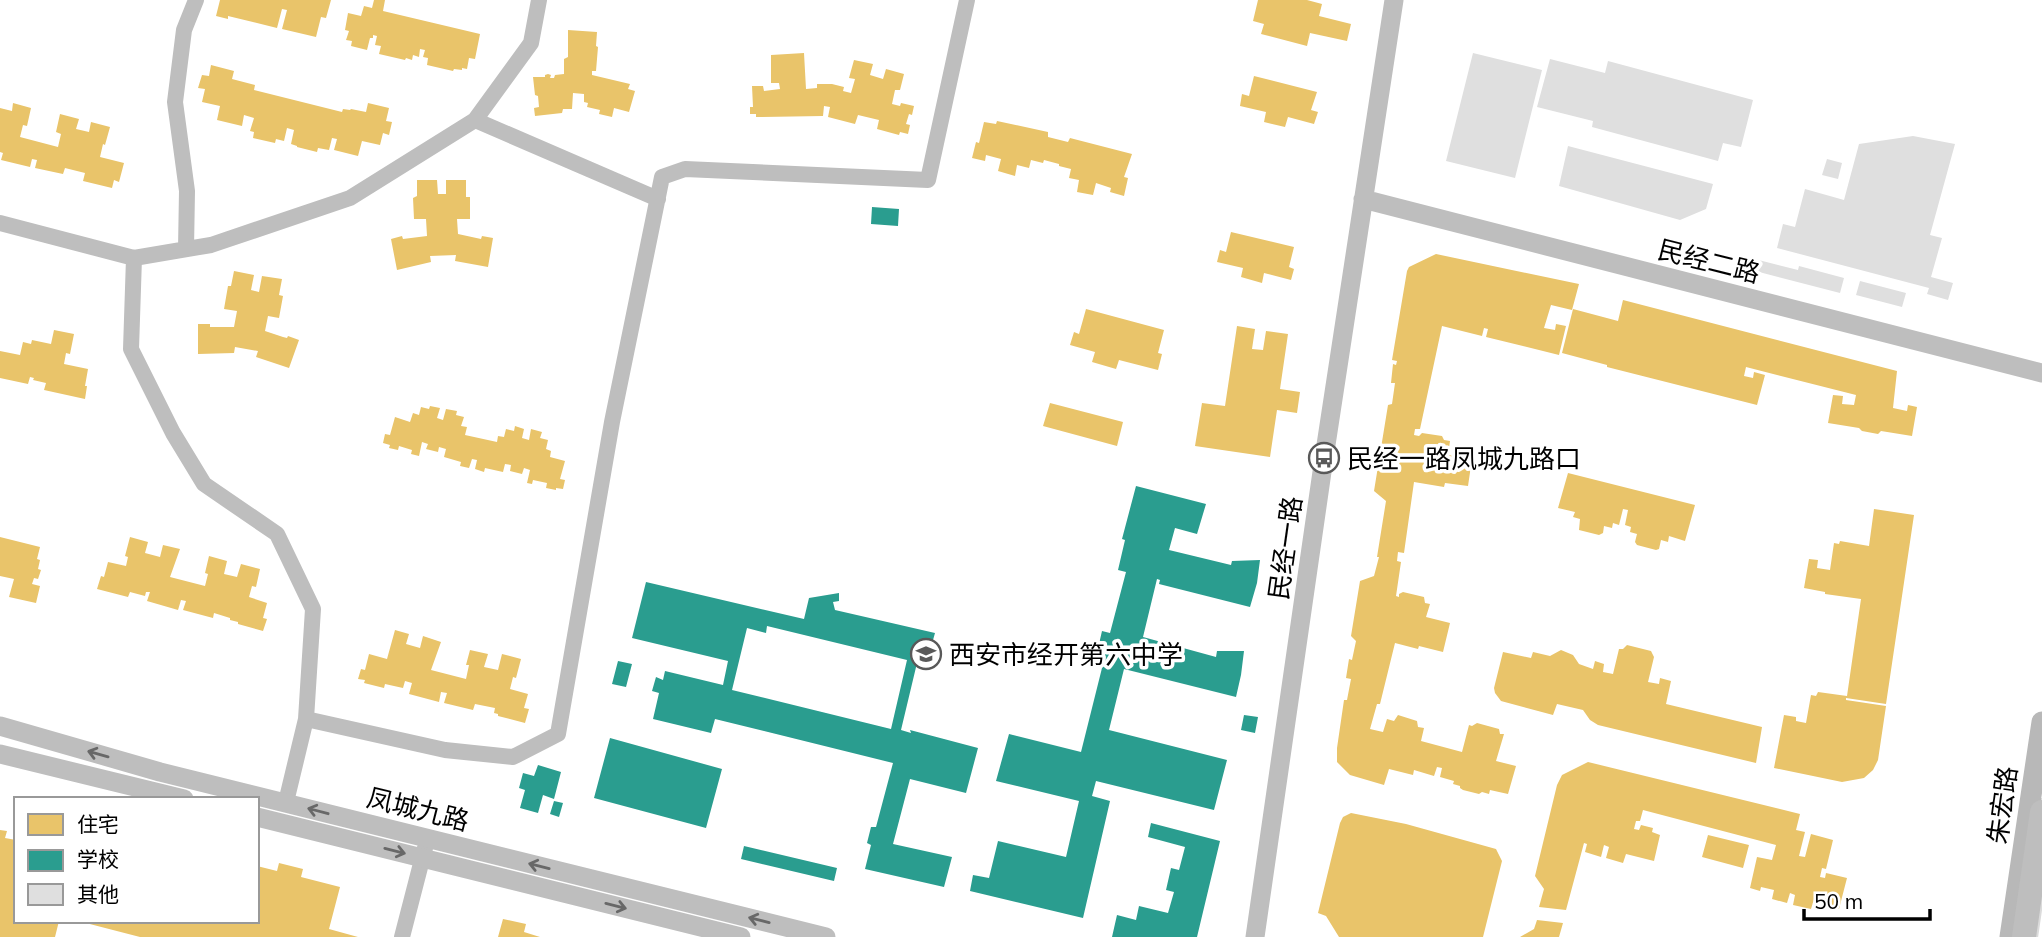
<svg xmlns="http://www.w3.org/2000/svg" width="2042" height="937" font-family="Mulish,'Noto Sans SC',sans-serif">
	<style>
		.homes { fill: #e9c46a }
		.schools { fill: #2a9d8f; fill-rule: evenodd }
		.building { fill: #dfdfdf }
		.lines { fill: none; stroke-linecap: round; stroke-linejoin: round }
		.trunk-casing { stroke: #dbdbdb; stroke-width: 28 }
		.minor { stroke: #bebebe; stroke-width: 16 }
		.tertiary { stroke: #bebebe; stroke-width: 19 }
		.secondary { stroke: #b8b8b8; stroke-width: 21 }
		.trunk { stroke: #bebebe; stroke-width: 24 }
		.oneway { stroke: #686868 }
		.labels { text-anchor: middle; dominant-baseline: central; stroke-width: 7; stroke-linejoin: round; paint-order: stroke }
		.street-label { font-size: 26px; fill: #000; stroke: #fff }
		.poi-label { font-size: 26px; fill: #000; stroke: #fff; text-anchor: start }
	</style>
	<rect width="100%" height="100%" fill="#fff"/>
	<path class="homes" d="M220,0H331L326,18L321,17L316,37L282,29L287,10L282,9L277,28L228,16V19L216,16Z
		M374,0H385L383,11L480,34L475,59L469,58L467,69L462,68V70L454,69L453,71L427,65L428,58L423,57L425,50L420,49L419,57L413,55L412,60L406,58L405,60L379,54L381,46L375,45L377,36L373,35V38H370L367,50L351,46L352,41L346,40L349,31L345,30L348,13L361,16L364,6L372,8Z
		M1258,0H1307L1322,4L1319,16L1351,24L1347,41L1310,33L1307,46L1261,34L1264,24L1253,21Z
		M568,30L597,32L596,46L598,47L596,71H592V75L630,84L628,89L635,91L629,112L614,108L612,117L599,114L600,110L587,107L588,103L584,102V94L573,93L572,109H563L562,113L535,116L534,108L539,107L538,96L535,95L533,77H545V75L548,74L551,75L550,78H554L555,75L564,74V59L568,57Z
		M804,53L806,89L817,88V84H832L844,87L843,91L851,93L855,79L849,78L854,60L873,64L870,75L883,79L886,69L904,74L900,90H895L892,104L900,106L901,103L914,106L912,115L909,114L906,124L910,125L908,134L900,132L899,135L877,129L879,120L858,115L855,124L828,117L830,107L824,106L823,116L756,117V114H750V107H753L752,86H763L764,91L780,89L779,83H771V55Z
		M211,65L234,71L232,79L255,85L254,90L342,112L343,109L350,110L351,109L366,112L368,103L389,108L386,121L392,122L389,135L383,133L380,145L362,141L358,156L334,150L337,139L332,138L329,150L318,148L317,152L297,147V146L291,144L294,130L287,128L284,141L276,139L275,143L253,138L254,132L250,131L254,118L244,115L242,126L217,120L220,106L202,102L205,89L198,88L202,75L209,76Z
		M1254,76L1317,92L1311,110L1318,112L1314,124L1288,117L1285,127L1264,122L1266,112L1240,106L1242,94L1249,96Z
		M13,103L31,108L27,126L23,125L20,137L58,147L61,134L56,132L60,114L79,119L76,129L89,132L91,122L110,127L105,145L103,144L100,157L124,163L119,182L114,180L112,188L83,181L85,173L65,168L63,174L35,168L37,160L32,159L30,167L1,160L3,153L0,152V108L12,111Z
		M997,121L1048,132V137L1068,142L1070,138L1132,154L1124,177L1128,178L1124,196L1110,192L1111,188L1096,183L1093,195L1077,192L1079,180L1069,178L1071,169L1059,166V164L1044,160L1043,163L1031,160L1029,168L1017,165L1015,176L998,171L1001,159L986,155L985,161L972,158L976,142L979,143L984,122L996,124Z
		M417,180H437L438,194H446V180H466V197H470V219H457L458,234L481,239L482,236L493,238L488,267L455,261L456,255L430,256L431,262L397,270L391,239L402,236L403,239L427,236L426,219H414L413,198L417,196Z
		M1231,232L1294,247L1289,267L1294,269L1291,280L1264,273L1262,283L1241,277L1243,268L1217,262L1220,250L1226,252Z
		M1436,254L1579,284L1572,310L1551,305L1544,328L1555,330L1556,324L1566,326L1559,355L1486,337L1488,329L1484,328L1482,336L1442,326L1420,429H1415L1414,435L1419,436L1422,433L1442,436L1444,440L1450,441L1448,455L1472,459L1468,486L1445,483L1444,487L1414,482L1404,553L1398,552L1397,561L1401,562L1396,596L1399,597V594L1403,592L1424,597L1425,603L1430,604L1426,617L1450,623L1443,652L1419,646L1418,649L1395,643L1380,704H1377L1370,729L1383,732L1387,719L1394,721L1398,715L1417,721L1418,727L1424,728L1421,741L1462,752L1469,725L1472,726L1477,723L1499,729L1500,734H1504L1496,761L1516,766L1508,794L1490,790L1489,794L1482,792L1479,794L1463,790L1460,788V786L1453,784L1454,781L1440,777L1442,768L1437,767L1434,776L1414,770L1413,775L1389,769L1384,785L1350,775L1337,762V748L1344,700H1347L1351,679L1346,678L1349,659L1352,660L1356,641L1351,636L1360,581L1374,576L1379,557H1377L1386,501L1374,491L1388,405L1392,404L1395,383H1391L1393,364L1396,365L1397,361L1392,360L1407,271L1409,267Z
		M234,271L254,275L251,290L259,292L262,276L282,279L279,295L283,296L279,318L268,316L265,331L283,337L287,338L288,336L299,340L289,368L256,357L258,351L235,347L234,353L198,354V324H210V327H234L237,311L224,309L228,286H231Z
		M1623,300L1897,371L1893,408L1907,411L1908,405L1917,407L1912,436L1881,431L1878,434L1862,431L1859,428L1828,423L1833,395L1843,396L1842,404L1854,405L1856,395L1746,367L1744,376L1753,378L1754,372L1765,375L1757,405L1607,367V365L1562,353L1573,309L1618,321Z
		M1086,309L1164,330L1158,353L1162,354L1158,370L1119,360L1116,369L1092,362L1095,352L1070,345L1074,332L1079,334Z
		M1237,326L1255,329L1252,349L1263,350L1266,331L1288,334L1280,389L1300,392L1297,413L1277,410L1270,457L1195,446L1202,403L1225,406Z
		M54,330L74,334L70,354L66,353L64,364L88,369L85,386H87L85,399L44,390L46,383L33,380L34,378L30,377L28,384L0,378V351L20,355L23,342L31,344L32,340L51,344Z
		M1050,403L1123,422L1117,446L1043,426Z
		M430,406L440,408L437,418L443,420L446,409L457,411L456,415L464,417L461,426L467,427L465,435L497,442L498,436L504,437L506,429L514,431L515,426L524,429L522,438L529,440L531,429L542,432L540,438L548,440L546,449L551,451L550,457L565,461L560,479L565,480L563,489L556,488V490L546,488L547,483L533,480L532,484L527,483L530,470L524,468L522,474L510,471L511,465L505,464L503,472L485,468L484,472L475,469L477,460L472,459L469,468L460,466L461,462L444,457L446,449L439,447L438,452L426,449L428,444L422,442L419,456L411,454L412,450L399,446L398,450L389,448L390,445L383,443L385,434L390,435L395,417L410,422L413,413L419,415L421,407L429,409Z
		M1568,473L1695,505L1685,541L1669,536L1668,542L1661,540L1659,549L1656,550L1637,545L1635,542L1637,534L1630,532L1631,527L1625,525L1628,510L1623,509L1619,525L1613,523L1612,528L1604,526L1603,533L1599,535L1579,530L1580,519L1573,517L1575,512L1558,508Z
		M1874,509L1914,515L1886,704L1846,698V700L1886,706L1878,760L1873,770L1864,778L1842,782L1774,768L1784,715L1796,717V721L1806,723L1811,695L1816,696L1818,692L1847,696L1861,599L1825,594V592L1804,588L1809,559L1818,560L1817,568L1830,570L1834,543L1839,544L1840,541L1869,546Z
		M0,537L40,547L37,559L40,560L38,569L41,570L38,579L34,578L32,584L40,586L36,603L9,597L14,579L0,576Z
		M130,537L148,542L145,553L160,557L163,545L180,549L170,577L205,586L208,574L205,573L209,556L227,561L224,574L237,577L241,564L260,569L256,587L252,586L249,597L267,603L263,618L267,619L263,631L238,624V622L230,620V618L214,613L213,618L183,610L186,601L181,600L178,610L147,601L150,592H146L145,596L130,592L128,597L97,589L101,576L104,577L108,562L126,566L128,557L125,556Z
		M395,630L409,634L406,644L420,648L423,636L441,642L431,670L466,679L469,665H466L470,650L488,654L484,667L498,670L502,654L521,659L516,678L513,677L510,689L528,694L524,708L529,709L525,723L498,716V714L494,713L495,708L475,704L473,710L444,703L447,693L441,692L439,702L409,694L412,683L405,681L403,688L385,684L384,688L364,683L365,680L358,679L361,669L365,670L369,654L387,659Z
		M1627,645L1651,651L1654,657L1648,682L1659,684L1660,678L1671,681L1666,704L1762,727L1756,763L1598,725L1590,720L1583,710L1557,704L1553,715L1501,701L1495,693L1494,688L1503,652L1531,658L1533,652L1550,656L1561,650L1573,655L1579,664L1593,669L1595,661L1604,664L1603,672L1613,674L1619,649H1623Z
		M1588,762L1800,814L1796,830L1805,832L1799,856L1805,857L1811,834L1833,840L1826,869L1822,868L1820,877L1825,878L1826,873L1847,878L1839,909L1822,904L1823,901L1814,899L1811,909L1793,905L1795,895L1790,893L1787,903L1772,899L1774,890L1761,887L1760,891L1750,888L1757,857L1772,860L1776,845L1643,810L1640,821H1636L1634,829L1639,830L1641,825L1653,828L1652,832L1660,835L1654,861L1626,854L1623,863L1606,858L1609,847L1604,845L1601,857L1585,852L1587,844L1584,843L1566,910L1539,907L1544,889L1535,876L1557,785L1562,775Z
		M1351,813L1406,824L1496,849L1502,861L1483,937H1339L1326,916L1318,913L1340,823L1343,817Z
		M0,830L7,831L5,838L16,840V921H59L55,937H0Z
		M1708,835L1749,845L1743,868L1702,857Z
		M279,863L303,869L301,877L340,887L329,929L358,937H140L82,922L257,921V866L277,871Z
		M503,919L526,924L524,932L540,937H498Z
		M1537,920L1563,923L1559,937H1520L1534,929Z"/>
	<path class="schools" d="M872,207L899,209L898,226L871,224Z
		M1136,486L1206,504L1197,534L1175,528L1169,550L1231,565L1232,561L1260,560L1257,583L1250,607L1159,584L1160,580L1157,579L1143,637L1216,657L1217,651H1244L1241,675L1236,697L1124,669L1109,730L1227,760L1214,810L1096,781L1092,796L1110,801L1083,918L970,891L973,875L989,878L998,841L1066,857L1079,801L996,781L1009,734L1081,752L1104,660L1096,657L1102,631L1110,633L1126,572L1118,570L1125,540L1122,539Z
		M646,582L804,619L809,598L839,593V601L833,602L835,610L935,633L926,665L917,663L901,730L911,733L910,730L978,748L966,793L910,779L893,844L952,857L944,887L865,869L871,845L867,843L871,827H876L893,763L715,719L711,733L653,719L659,693L652,691L656,677L663,680L665,671L723,685L728,661L632,638ZM767,626L907,660L891,729L732,690L747,628L766,633Z
		M618,661L632,664L626,687L612,684Z
		M1244,715L1258,717L1255,733L1241,730Z
		M610,738L722,769L706,828L594,798Z
		M538,765L561,772L554,799L543,795L538,813L520,808L525,790L519,788L523,773L534,776Z
		M554,801L563,803L559,817L550,814Z
		M1151,823L1220,841L1197,937H1112L1117,915L1136,920L1139,906L1168,913L1174,892L1166,890L1171,868L1179,870L1185,847L1148,837Z
		M744,846L837,868L834,881L741,859Z"/>
	<path class="building" d="M1473,53L1542,70L1515,178L1446,161Z
		M1550,59L1605,73L1608,61L1753,100L1741,147L1723,143L1718,161L1592,127L1593,121L1537,107Z
		M1913,136L1955,144L1930,235L1942,238L1931,277L1953,283L1948,300L1927,294L1929,288L1777,248L1783,224L1795,227L1805,189L1844,200L1859,144Z
		M1568,146L1713,184L1706,209L1680,220L1559,186Z
		M1827,159L1842,163L1838,179L1822,175Z
		M1743,256L1798,270L1799,266L1844,278L1840,293L1740,267Z
		M1860,281L1906,293L1902,307L1856,295Z"/>
	<g class="lines">
		<g class="trunk-casing">
			<path id="trunk" d="M2024,937L2042,812"/>
		</g>
		<path class="minor" d="M475,120L658,199
			M0,223L134,258L211,245L350,198L475,120L531,43L539,0
			M186,249L187,191L175,102L184,30L196,0
			M134,258L131,349L173,433L204,484L277,534L313,609L306,719
			M286,802L306,719L445,750L513,757L558,734L612,422L662,177L685,169L928,180L967,0
			M402,937L425,848"/>
		<path class="tertiary" d="M1363,199L2042,373
			M0,726L160,772L826,937
			M0,754L184,799
			M257,817L741,937
			M1255,937L1324,458L1394,0"/>
		<path class="secondary" d="M2010,937L2042,722"/>
		<use href="#trunk" class="trunk"/>
	</g>
	<defs><path id="oneway-shaft" d="M-6 0H5M1.5-3L5.5 0L1.5 3" fill="none" stroke-width="1.6" stroke-linecap="round" stroke-linejoin="round" transform="scale(1.75)"/></defs>
	<g class="oneway">
		<use href="#oneway-shaft" transform="translate(98 754) rotate(-164)"/>
		<use href="#oneway-shaft" transform="translate(318 811) rotate(-165)"/>
		<use href="#oneway-shaft" transform="translate(395 851) rotate(14)"/>
		<use href="#oneway-shaft" transform="translate(539 866) rotate(-166)"/>
		<use href="#oneway-shaft" transform="translate(616 906) rotate(14)"/>
		<use href="#oneway-shaft" transform="translate(759 920) rotate(-166)"/>
	</g>
	<defs>
		<g id="bus-ring" transform="scale(1.575)"><circle r="9.5" fill="#fff" stroke="#595959" stroke-width="1.5"/><path d="M-5-6H5V4H4V6H2V4H-2V6H-4V4H-5ZM-3.5-4V0h7V-4ZM-3.5 1.2v1.5H-2V1.2ZM2 1.2v1.5H3.5V1.2Z" fill="#595959"/></g>
		<g id="school-ring" transform="scale(1.575)"><circle r="9.5" fill="#fff" stroke="#595959" stroke-width="1.5"/><path d="M0-5L7-2L0 1L-7-2ZM-4 1L0 2.5L4 1V4Q0 6-4 4Z" fill="#595959"/></g>
	</defs>
	<g fill-rule="evenodd">
		<use href="#bus-ring" x="1324" y="458"/>
		<use href="#school-ring" x="926" y="654"/>
	</g>
	<g class="labels">
		<g class="street-label">
			<text transform="translate(1709 261) rotate(14)">民经二路</text>
			<text transform="translate(1285 548) rotate(-82)">民经一路</text>
			<text transform="translate(2002 805) rotate(-82)">朱宏路</text>
			<text transform="translate(418 809) rotate(14)">凤城九路</text>
		</g>
		<g class="poi-label">
			<text x="1347" y="458">民经一路凤城九路口</text>
			<text x="949" y="654">西安市经开第六中学</text>
		</g>
	</g>
	<rect x="14" y="797" width="245" height="126" fill="#ffffff" stroke="#999999" stroke-width="2"/>
	<rect x="28" y="814" width="35" height="21" fill="#e9c46a" stroke="#999999" stroke-width="2"/>
	<text x="77" y="832" font-size="21" fill="#000000">住宅</text>
	<rect x="28" y="850" width="35" height="21" fill="#2a9d8f" stroke="#999999" stroke-width="2"/>
	<text x="77" y="867" font-size="21" fill="#000000">学校</text>
	<rect x="28" y="884" width="35" height="21" fill="#dfdfdf" stroke="#999999" stroke-width="2"/>
	<text x="77" y="902" font-size="21" fill="#000000">其他</text>
	<path d="M1804 909v10h126v-10" fill="none" stroke="#000000" stroke-width="3.5"/>
	<text x="1814" y="909" font-size="21" fill="#000000" stroke="#ffffff" stroke-width="5" paint-order="stroke">50 m</text>
</svg>
